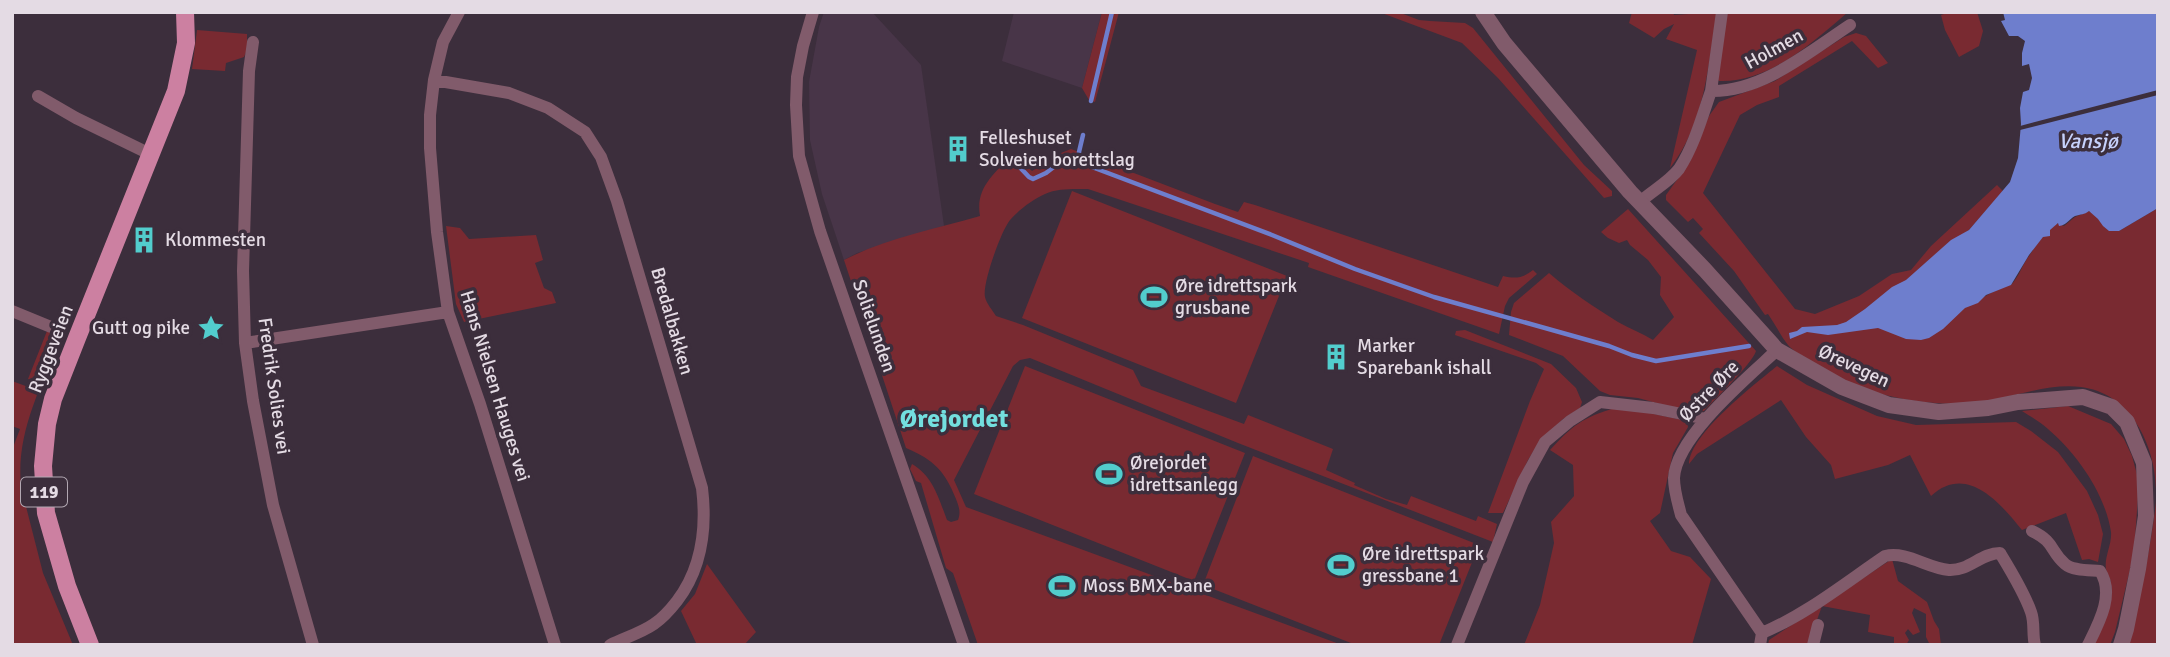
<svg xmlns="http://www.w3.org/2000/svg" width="2170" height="657" font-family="Signika,sans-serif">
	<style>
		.built { fill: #483548 }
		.green { fill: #792a31 }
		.water { fill: #6e7ecd }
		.pier { fill: #3c2e3c }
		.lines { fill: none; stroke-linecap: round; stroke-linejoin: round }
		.stream { stroke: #6e7ecd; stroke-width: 4.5 }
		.minor { stroke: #815b6b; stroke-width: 12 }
		.tertiary { stroke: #815b6b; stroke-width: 16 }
		.primary { stroke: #cc80a1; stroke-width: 18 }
		.labels { text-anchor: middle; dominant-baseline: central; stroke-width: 7; stroke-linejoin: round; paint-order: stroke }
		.shield { fill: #3c2e3c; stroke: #b2a7b2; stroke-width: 2 }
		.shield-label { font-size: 18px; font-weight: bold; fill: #e4dbe4 }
		.street-label { font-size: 19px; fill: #e4dbe4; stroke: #3c2e3c }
		.poi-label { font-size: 19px; fill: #e4dbe4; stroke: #3c2e3c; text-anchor: start }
		.water-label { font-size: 21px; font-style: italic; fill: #c6d1fc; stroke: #3c2e3c }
		.district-label { font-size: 26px; font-weight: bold; fill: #73dfdf; stroke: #3c2e3c }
	</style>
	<rect width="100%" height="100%" fill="#3c2e3c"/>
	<path class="built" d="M824,12H872L921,65L944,226L857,253L844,260L822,194L810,140L809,82L819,27Z
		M1014,12H1102L1082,88L1002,61Z"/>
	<path class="green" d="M1102,12H1119L1095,102L1089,100L1082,88Z
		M1379,12H1398L1419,20L1430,21L1465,23L1473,28L1584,165L1612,191V196L1604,198L1498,78L1462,43Z
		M1632,12H1673L1674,15L1717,12C1708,65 1705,124 1670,168L1697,50L1666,39L1674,24L1664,29L1654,38L1629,23Z
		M1727,12H1848C1812,43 1769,83 1719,81L1716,78Z
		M1950,12H1977L1983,31L1979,46L1959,57L1945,30L1941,15Z
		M197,30L247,34V50L244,57L226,63L225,71L192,69Z
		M1856,33L1866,36L1888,63L1878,68L1852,41L1779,86V97L1757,105L1740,115L1703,193L1795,309L1815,314L1859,296L1892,274L1911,270L1931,246L1997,185L2003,191L1969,230L1963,234L1982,298L2007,284L2011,285C2019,277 2022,265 2029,256C2035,246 2048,229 2058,223L2064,226L2075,217L2089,211L2099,218L2109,231H2119L2158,208V645H2127C2138,607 2146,570 2152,531C2154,517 2157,503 2156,489C2155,444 2130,393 2081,387C2050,383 2017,396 1987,401C1927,410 1859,395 1809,361C1803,356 1793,351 1788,345C1781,336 1775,324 1768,314L1765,315L1734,271L1699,233L1703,229L1693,218L1688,222L1666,200V195L1687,166L1709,116L1719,102L1775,81L1844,37Z
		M1071,149L1215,204L1238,212L1244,202L1255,205L1498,287L1503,276C1516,279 1523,278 1533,270L1537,274L1509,298L1505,306L1499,334L1308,267L1309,263L1088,189C1074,189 1058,188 1045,194C1033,199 1019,210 1010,220C1001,231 982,284 985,297C986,303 993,311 996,316L1023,325L1133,370L1141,386L1244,424L1248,415L1333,449L1326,470L1355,483L1354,485L1386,499L1407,505L1411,496L1476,521L1478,516L1497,524L1493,542L1238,443L1030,358L1020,360L1013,366L954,480L966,507L1342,645H978L953,573L946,568L921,483L916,481L910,469L912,464C933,476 939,499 947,520L951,522L958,520C961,512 959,507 956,499C945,471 934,460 906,448L844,260C886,238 935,229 980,216C975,188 994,174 1012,155L1018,157L1032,171L1061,153Z
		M1072,191L1287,276L1236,403L1022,318Z
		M1628,209L1756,351C1752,364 1716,398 1704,411L1698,412L1682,410L1638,398L1610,395L1600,391L1563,356L1509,335L1511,312L1514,303L1549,273C1570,291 1594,307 1618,322C1630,329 1642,333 1653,340L1674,317L1660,295L1661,277L1648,260L1630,245L1627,240L1619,243L1608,238L1601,232Z
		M446,226L460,228L469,239L536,235L543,260L535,263L544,288L552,292L556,303L464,322L456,304Z
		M1465,330L1551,364L1576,388L1582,402L1580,408L1563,419L1539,442L1528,460L1503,513H1488L1530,401L1544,369L1536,363L1455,335L1456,331Z
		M47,331L51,333L55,344C40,395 16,431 21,487L43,573L73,645H12V450L20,429L12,426V381L31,388L33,381L28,379Z
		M1025,366L1245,453L1194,581L974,494Z
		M1777,366L1807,385L1877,416L1916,425L2016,422L2031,431L2058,452L2087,491L2098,515L2103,534L2098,562L2089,559L2082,560L2066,513L2022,530C2000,503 1967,463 1931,496L1910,455L1888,465L1835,479L1831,465L1806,437L1781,400L1697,454L1689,464C1690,434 1754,385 1777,366Z
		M2068,406L2111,424L2124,439L2132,456L2139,482L2134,553L2115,632L2110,645H2092C2101,626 2114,605 2111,584C2111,579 2107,575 2106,569C2104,557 2112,545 2111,532C2105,493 2077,454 2048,429C2040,422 2030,416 2022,411Z
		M1615,408L1640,411L1687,421L1688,427L1673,453L1660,513L1650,521L1671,551L1690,557L1711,579L1692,645H1524L1540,605L1554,543L1551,522L1574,496L1573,465L1550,450C1572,426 1583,417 1615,408Z
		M1253,456L1479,545L1439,645H1356L1203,585Z
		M1892,559L1898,581L1927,602L1934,621L1939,629L1941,645H1930L1926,637V614L1914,608L1912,613L1920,632L1913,635L1908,629L1905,633L1909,640L1906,645L1894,644V637L1868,632L1870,615L1822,606L1808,645H1768L1769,640Z
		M707,564L756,632L744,645H697L681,611L695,594Z"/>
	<path class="water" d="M2003,12H2158V208L2119,231H2109L2103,226L2098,219L2089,211C2084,215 2081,214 2075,216C2069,219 2067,225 2059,226L2058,223L2050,230V236L2043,237L2029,255L2011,285L1986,295L1978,303L1965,308L1943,329L1929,338L1921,340L1906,339L1878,328L1828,335L1807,332L1790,339L1789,333L1797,331L1802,327L1837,325L1846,322L1865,309L1892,287L1906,280L1951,240L1969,230L2010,182L2018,158L2021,124L2020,108L2023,92L2029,90L2032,78L2029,64L2022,66V53L2025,41L2018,36H2009L2001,21L2005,20Z"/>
	<path class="pier" d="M2158,90V95L2020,130V126Z"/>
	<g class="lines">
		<path class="stream" d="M1091,101L1112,12
			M1014,161L1029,177L1033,179L1046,173L1064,159L1076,161L1272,235L1355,269L1434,297L1609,346L1632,355L1656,361L1749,346
			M1081,163L1079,152L1083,135"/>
		<path class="minor" d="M459,12L443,42L434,80L430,115V148L437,232L448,312L480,404L555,645
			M813,12L803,46L797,77L796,105L799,156L820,231L964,645
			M253,42L249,71L243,271L245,343L253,401L273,505L313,645
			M434,80L509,93L548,108L585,132L601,157L617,201L702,488C707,529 702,568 677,601C670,610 663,618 654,624C641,633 624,638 610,645
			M1711,91L1722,12
			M38,96L76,118L152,155
			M1640,202C1652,191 1669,182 1679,169C1694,146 1702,117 1711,91C1762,92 1809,52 1850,25
			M12,311L51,327
			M245,343L448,312
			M2032,531C2055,542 2050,551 2065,564C2073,571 2089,570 2100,571C2115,594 2099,623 2088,645
			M1762,633C1807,614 1845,583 1885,556C1907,551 1927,568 1949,570C1969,571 1981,553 2000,553C2011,571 2024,592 2031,612C2035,623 2032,634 2035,645
			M1457,645L1523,482L1545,442L1570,421L1600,402L1653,408L1706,419
			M1760,645L1762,633L1681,515C1678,503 1674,491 1674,478C1676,437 1747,378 1777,350
			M1813,645L1818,625"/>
		<path class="tertiary" d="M1483,12L1504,43L1630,192L1705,270L1777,350L1842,387L1889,405L1939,412L1988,408L2018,402L2083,397L2112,407L2127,422L2144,463L2146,516L2138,569L2126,629L2121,645"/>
		<path class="primary" d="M90,645L67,586L46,513L43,466L47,424L53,399L77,338L176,91L186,43L185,12"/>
	</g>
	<defs>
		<g id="building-bare" transform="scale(2.1)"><path d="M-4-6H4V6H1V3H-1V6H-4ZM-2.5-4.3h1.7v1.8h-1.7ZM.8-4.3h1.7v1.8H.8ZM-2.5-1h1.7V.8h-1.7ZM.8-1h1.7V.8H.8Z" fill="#52cdcd" stroke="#3c2e3c" stroke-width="2.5" paint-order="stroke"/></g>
		<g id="stadium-bare" transform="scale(2.1)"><path d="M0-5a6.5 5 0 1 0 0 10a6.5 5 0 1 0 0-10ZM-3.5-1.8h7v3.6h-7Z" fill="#52cdcd" stroke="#3c2e3c" stroke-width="2.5" paint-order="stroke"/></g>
		<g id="sight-bare" transform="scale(2.1)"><path d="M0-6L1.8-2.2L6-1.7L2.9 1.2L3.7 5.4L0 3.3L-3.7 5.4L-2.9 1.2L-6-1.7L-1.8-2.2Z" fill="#52cdcd" stroke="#3c2e3c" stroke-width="2.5" paint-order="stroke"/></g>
	</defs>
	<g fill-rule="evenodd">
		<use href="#building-bare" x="958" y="149"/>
		<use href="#building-bare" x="144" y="240"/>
		<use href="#stadium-bare" x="1154" y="297"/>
		<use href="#sight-bare" x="211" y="328"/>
		<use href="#building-bare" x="1336" y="357"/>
		<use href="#stadium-bare" x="1109" y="474"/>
		<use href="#stadium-bare" x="1341" y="565"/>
		<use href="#stadium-bare" x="1062" y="586"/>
	</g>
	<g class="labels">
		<rect class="shield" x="21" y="477.5" width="46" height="29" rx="5"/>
		<g class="shield-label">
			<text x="44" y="492">119</text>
		</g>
		<g class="street-label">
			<text transform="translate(1774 49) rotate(-29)">Holmen</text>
			<text transform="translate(672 321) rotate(74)">Bredalbakken</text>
			<text transform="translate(874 326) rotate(71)">Solielunden</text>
			<text transform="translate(51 349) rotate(-69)">Ryggeveien</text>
			<text transform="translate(1854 366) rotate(25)">Ørevegen</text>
			<text transform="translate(274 386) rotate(82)">Fredrik Solies vei</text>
			<text transform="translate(495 386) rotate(73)">Hans Nielsen Hauges vei</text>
			<text transform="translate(1709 391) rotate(-46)">Østre Øre</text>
		</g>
		<g class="poi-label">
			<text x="979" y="138">Felleshuset<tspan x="979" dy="22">Solveien borettslag</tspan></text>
			<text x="165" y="240">Klommesten</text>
			<text x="1175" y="286">Øre idrettspark<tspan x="1175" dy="22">grusbane</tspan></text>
			<text x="190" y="328" text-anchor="end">Gutt og pike</text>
			<text x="1357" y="346">Marker<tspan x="1357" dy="22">Sparebank ishall</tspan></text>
			<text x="1130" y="463">Ørejordet<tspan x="1130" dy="22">idrettsanlegg</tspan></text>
			<text x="1362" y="554">Øre idrettspark<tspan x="1362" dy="22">gressbane 1</tspan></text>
			<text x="1083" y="586">Moss BMX-bane</text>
		</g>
		<g class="water-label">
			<text x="2088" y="141">Vansjø</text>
		</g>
		<g class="district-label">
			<text x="954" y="419">Ørejordet</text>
		</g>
	</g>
	<rect width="2170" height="657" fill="none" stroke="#e4dbe4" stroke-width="28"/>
</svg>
